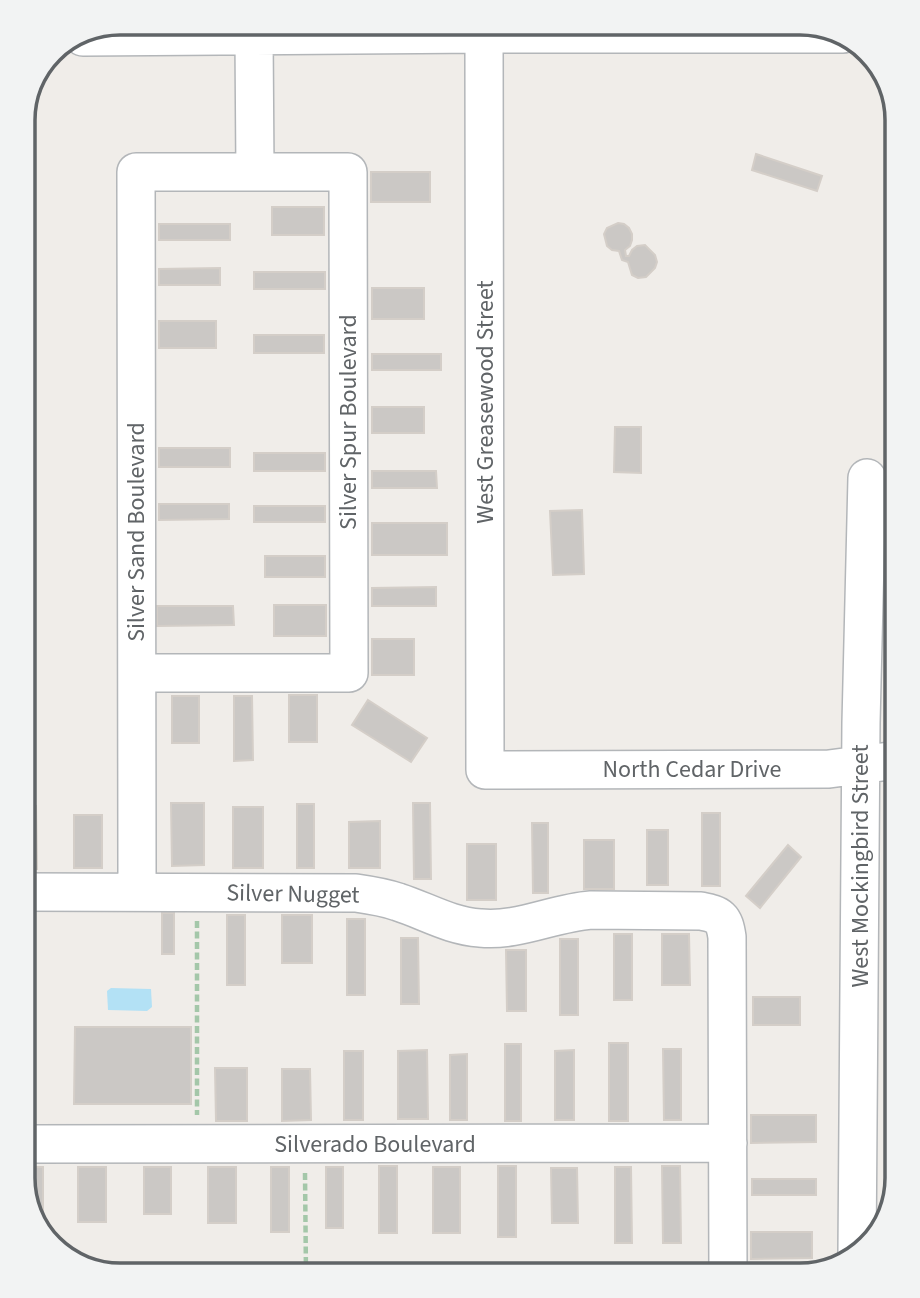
<svg xmlns="http://www.w3.org/2000/svg" width="920" height="1298" font-family="'Source Sans 3',sans-serif">
	<style>
		.water { fill: #b3e1f5 }
		.building { fill: #cbc8c5; stroke: #d4cec8; stroke-width: 2 }
		.lines { fill: none; stroke-linecap: round; stroke-linejoin: round }
		.minor-casing { stroke: #b3b6b9; stroke-width: 40 }
		.path { stroke: #a4c7a9; stroke-width: 4.5; stroke-dasharray: 7 3.5; stroke-linecap: butt }
		.minor { stroke: #fff; stroke-width: 37 }
		.labels { text-anchor: middle; dominant-baseline: central; stroke-width: 7; stroke-linejoin: round; paint-order: stroke }
		.street-label { font-size: 24px; fill: #606467; stroke: #fff }
		.rim { fill: none; stroke: #606467; stroke-width: 3.5 }
	</style>
	<rect width="100%" height="100%" fill="#f0ede9"/>
	<path class="water" d="M111,988L151,989L152,1007L147,1011L108,1010L107,991Z"/>
	<path class="building" d="M756,154L822,176L817,191L752,170Z
		M371,172H430V202H371Z
		M272,207H324V235H272Z
		M618,223L624,224L629,228L632,234V240L630,246L625,250L626,256H629L632,250L637,246L645,245L655,255L657,262L655,268L646,277L638,278L632,275L628,262L622,260L619,251L612,250L607,246L604,234L607,228Z
		M159,224H230V240H159Z
		M220,268V285H159V269Z
		M254,272H325V289H254Z
		M372,288H424V319H372Z
		M159,321H216V348H159Z
		M254,335H324V353H254Z
		M372,354H441V370H372Z
		M372,407H424V433H372Z
		M615,427H641V473L614,472Z
		M159,448H230V467H159Z
		M254,453H325V471H254Z
		M372,471H436L437,488H372Z
		M159,504H229V519L159,520Z
		M254,506H325V522H254Z
		M582,510L584,574L553,575L550,511Z
		M372,523H447V555H372Z
		M265,556H325V577H265Z
		M436,587V606H372V588Z
		M274,605H326V636H274Z
		M157,606H233L234,625L157,626Z
		M372,639H414V675H372Z
		M289,695H317V742H289Z
		M172,696H199V743H172Z
		M234,696H252L253,760L234,761Z
		M368,700L427,738L411,762L352,725Z
		M171,803H204V865L172,866Z
		M413,803H430L431,879H414Z
		M297,804H314V868H297Z
		M23,806H36L37,869H23Z
		M233,807H263V868H233Z
		M702,813H720V886H702Z
		M74,815H102V868H74Z
		M380,821V868H349V822Z
		M532,823H548V893H533Z
		M647,830H668V885H647Z
		M584,840H614V889H584Z
		M467,844H496V900H467Z
		M788,845L801,857L760,908L746,896Z
		M162,913H174V954H162Z
		M227,915H245V985H227Z
		M282,915H312V963H282Z
		M347,919H365V995H347Z
		M614,934H632V1000H614Z
		M662,934H689L690,985H662Z
		M401,938H418L419,1004H401Z
		M560,939H578V1015H560Z
		M506,950H526V1011H507Z
		M753,997H800V1025H753Z
		M75,1027H191V1104H74Z
		M609,1043H628V1121H609Z
		M505,1044H521V1121H505Z
		M663,1049H681V1120H664Z
		M427,1050L428,1119H398V1051Z
		M574,1050V1120H555V1051Z
		M344,1051H363V1120H344Z
		M467,1054V1120H450V1055Z
		M215,1068H247V1121H216Z
		M282,1069H310L311,1120L282,1121Z
		M751,1115H816V1142L751,1143Z
		M379,1166H397V1233H379Z
		M498,1166H516V1237H498Z
		M662,1166H680L681,1243H663Z
		M23,1167H43V1223H35L23,1178Z
		M78,1167H106V1222H78Z
		M144,1167H171V1214H144Z
		M208,1167H236V1223H208Z
		M271,1167H289V1232H271Z
		M326,1167H343V1228H326Z
		M433,1167H460V1233H433Z
		M615,1167H631L632,1243H615Z
		M551,1168H577L578,1223H552Z
		M752,1179H816V1195H752Z
		M751,1232H812V1258L751,1259Z
		M268,1263H285V1275H268Z
		M375,1267H393V1275H375Z"/>
	<g class="lines">
		<g class="minor-casing">
			<path id="minor" d="M484,34L485,770L829,769L897,760
				M254,36L255,172
				M83,37L484,34H843
				M137,673H349L348,172H136L137,864V892
				M23,892L356,893C370,895 384,897 398,902C426,911 450,926 480,928C518,932 553,913 591,910L701,911C720,915 724,917 727,937L728,1275
				M23,1144L728,1143
				M857,1254L861,723L867,478"/>
		</g>
		<path class="path" d="M197,921V1115
			M305,1173L306,1275"/>
		<use href="#minor" class="minor"/>
	</g>
	<g class="labels">
		<g class="street-label">
			<text transform="translate(485 402) rotate(-90)">West Greasewood Street</text>
			<text transform="translate(348 422) rotate(-90)">Silver Spur Boulevard</text>
			<text transform="translate(136 532) rotate(-90)">Silver Sand Boulevard</text>
			<text x="692" y="769">North Cedar Drive</text>
			<text transform="translate(860 866) rotate(-90)">West Mockingbird Street</text>
			<text transform="translate(293 894) rotate(1)">Silver Nugget</text>
			<text x="375" y="1144">Silverado Boulevard</text>
		</g>
	</g>
	<path d="M0 0H920V1298H0ZM120 35H800A85 85 0 0 1 885 120V1178A85 85 0 0 1 800 1263H120A85 85 0 0 1 35 1178V120A85 85 0 0 1 120 35Z" fill="#f2f3f3" fill-rule="evenodd"/>
	<path class="rim" d="M120 35H800A85 85 0 0 1 885 120V1178A85 85 0 0 1 800 1263H120A85 85 0 0 1 35 1178V120A85 85 0 0 1 120 35Z"/>
</svg>
